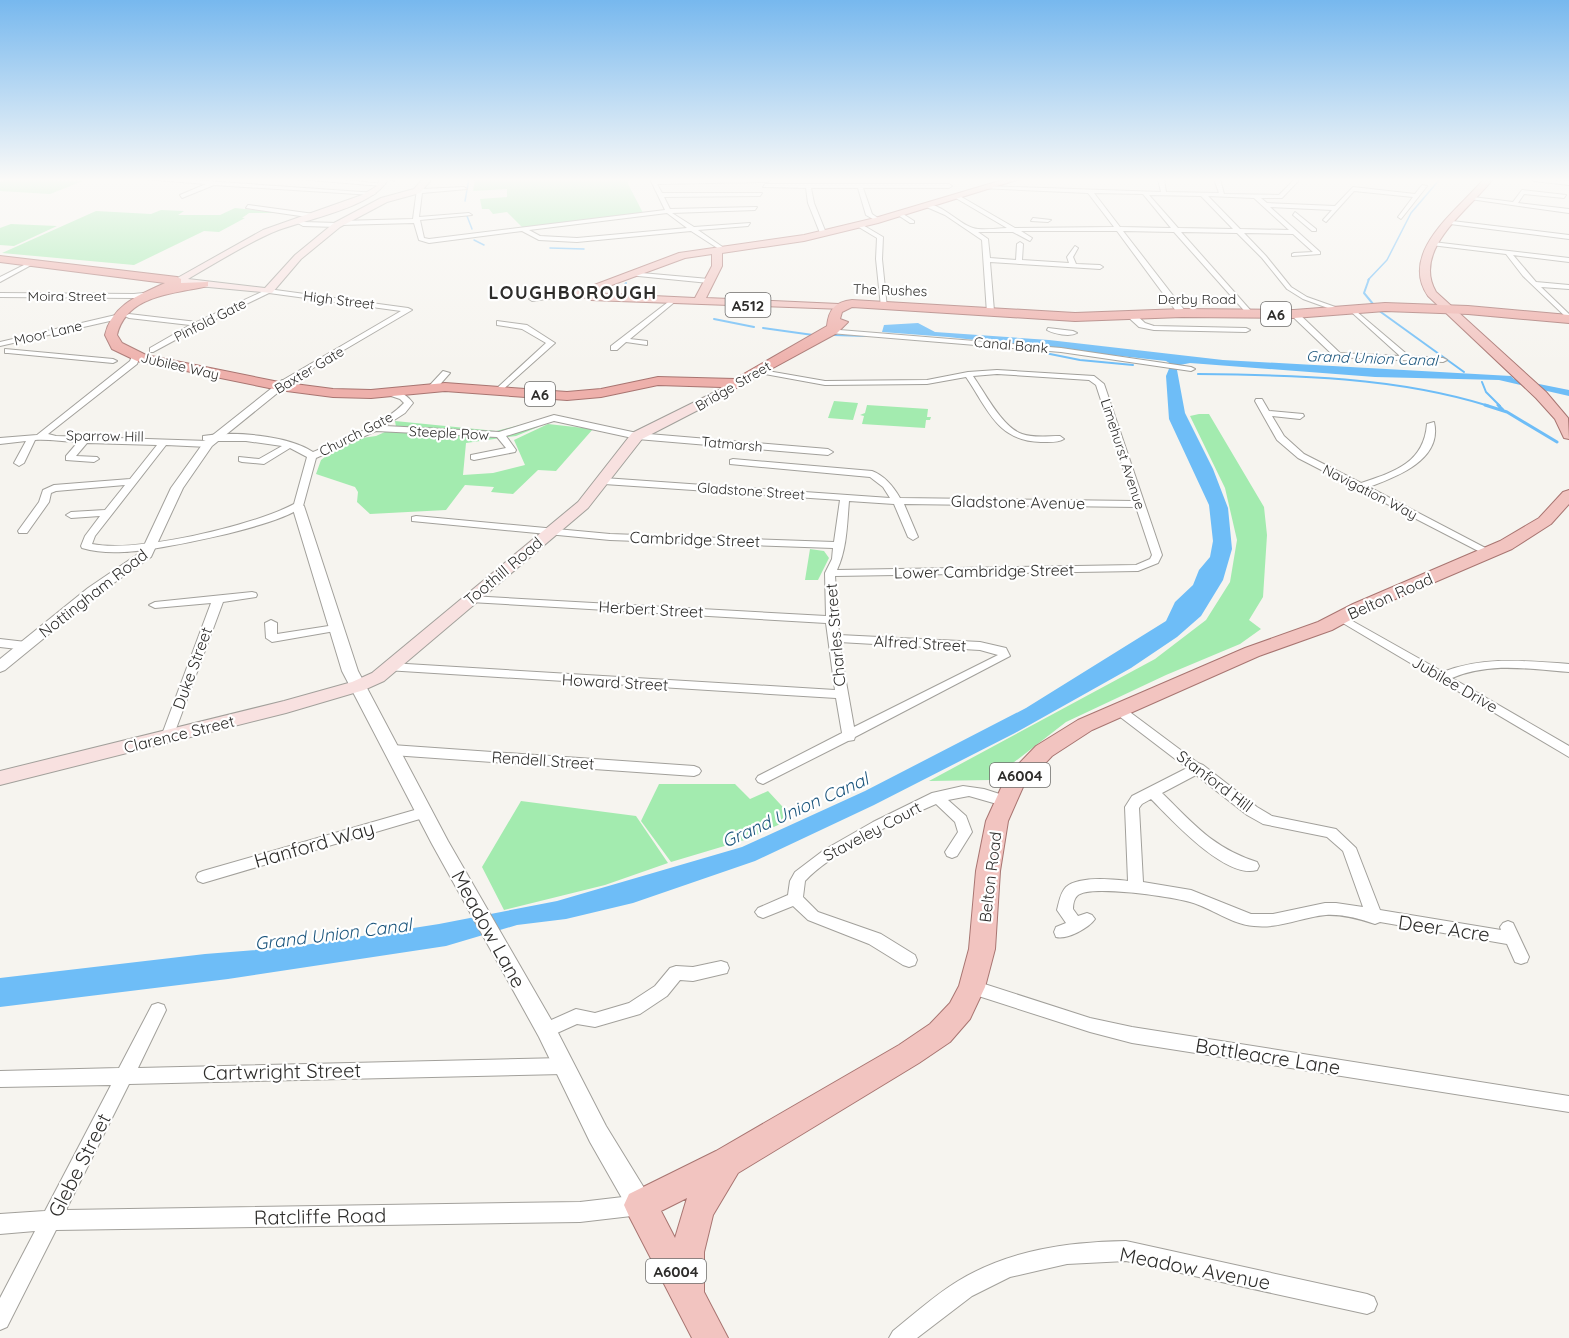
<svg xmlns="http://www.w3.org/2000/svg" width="1569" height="1338" font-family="Quicksand,sans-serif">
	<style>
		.green { fill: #a3ebaf }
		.water { fill: #6ebdf7 }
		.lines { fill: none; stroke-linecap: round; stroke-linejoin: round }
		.stream-far2 { stroke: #6ebdf7; stroke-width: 1.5 }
		.stream-far1 { stroke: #6ebdf7; stroke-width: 2 }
		.stream { stroke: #6ebdf7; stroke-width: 3 }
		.minor-casing { stroke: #a2a09b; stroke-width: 2 }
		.tertiary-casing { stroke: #a2a09b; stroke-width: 2 }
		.secondary-casing { stroke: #a2a09b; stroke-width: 2 }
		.primary-casing { stroke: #a87571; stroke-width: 2 }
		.trunk-casing { stroke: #a87571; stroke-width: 2 }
		.minor { fill: #fff; fill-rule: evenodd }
		.tertiary { fill: #fff; fill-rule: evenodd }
		.secondary { fill: #f8e1e0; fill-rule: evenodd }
		.primary { fill: #f2c4c0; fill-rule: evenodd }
		.trunk { fill: #eeb0ab; fill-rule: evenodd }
		.labels { text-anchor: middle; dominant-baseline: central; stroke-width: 4.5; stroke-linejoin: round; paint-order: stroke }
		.far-street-label { font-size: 14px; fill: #2e2d2b; stroke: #fff }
		.shield { fill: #fff; stroke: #6d6c6b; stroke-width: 1.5 }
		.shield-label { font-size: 15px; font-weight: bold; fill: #2e2d2b }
		.far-water-label { font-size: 15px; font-style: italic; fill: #1c567d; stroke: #fff }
		.street-label { font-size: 16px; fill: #2e2d2b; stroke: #fff }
		.far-district-label { font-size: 18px; font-weight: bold; letter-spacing: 1.5px; fill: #2e2d2b; stroke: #fff }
		.water-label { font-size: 18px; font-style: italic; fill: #1c567d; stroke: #fff }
		.near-street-label { font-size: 20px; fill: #2e2d2b; stroke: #fff }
	</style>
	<rect width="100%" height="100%" fill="#f6f4ef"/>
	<path class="green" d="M8,179L83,181L50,194L0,191V182Z
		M475,179H629L628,184L643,213L523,228L507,212L493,214L489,209H482L480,199L507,197V189L473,191Z
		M235,208L281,213H249L242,218H245L219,232L204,231L134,265L2,253L96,211L151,214L161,210L184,211L178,215H220Z
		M11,224L57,226L14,246L0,245V228Z
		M834,401L858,403L853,420L828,418Z
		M867,405L928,409L927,417H931L930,420H926L925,428L862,424L864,416L860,415L865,413Z
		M1199,414H1209L1264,507L1267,535L1263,597L1249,620L1261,629L1240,644L1166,675L1066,722L991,780L929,781L1155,659L1206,620L1230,582L1237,540L1225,488L1190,416Z
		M395,421L496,431L528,423L538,427L516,436L466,443L463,475L493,473L525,465L514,440L548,424L593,429L556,471L538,470L513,494L491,492L494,487L465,485L446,510L370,514L357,502L358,492L355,487L316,474L321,460L329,454L362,438L376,436L396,427Z
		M810,549L824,551L829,558L818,580H805Z
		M659,784H735L750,799L768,791L793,818L748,839L671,862L641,821Z
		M521,801L636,816L668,863L605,885L504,910L482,867Z"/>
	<path class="water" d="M918,323L935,332L1049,340L1223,360L1511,376L1514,379L1569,390V396L1499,380L1375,377L1190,363L1180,365L1177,370L1185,413L1213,469L1228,508L1232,549L1223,580L1201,616L1177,637L1131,668L1015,733L874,805L755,861L633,903L566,919L517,925L446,946L228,979L0,1007V978L205,954L292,947L439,924L557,901L742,847L865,791L1026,708L1166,621L1175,602L1193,585L1199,570L1210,557L1213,541L1209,505L1169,419L1166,376L1171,364L1166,361L948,337L882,332L884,325Z"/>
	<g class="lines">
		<path class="stream-far2" d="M465,201L469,179
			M467,216L472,229
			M474,240L484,245
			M550,248L584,249
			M1368,280L1387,260L1411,213L1440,179"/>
		<path class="stream-far1" d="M1369,279L1364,293L1378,310L1464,372
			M623,287L626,283
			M714,319L754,327
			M763,328L813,335
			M834,335L866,336
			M1040,352L1080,360L1133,365
			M1198,374C1295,375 1396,377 1489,406
			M1482,382L1486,392L1500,406"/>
		<path class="stream" d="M1485,405L1507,412L1557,442
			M1498,405L1503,410"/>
		<g class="minor-casing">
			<path id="minor" d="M144,179H176L376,193L373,195L214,185L182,198L180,195L206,184Z
				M298,179H331L385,184L382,186Z
				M390,179H396L394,181Z
				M650,179L770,180L767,182L657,184L662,193H762L760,196L664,197L670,209L757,207L755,210L672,213L694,227L750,223L748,226L698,230L724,248L725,249L722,251L691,231L577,242L539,240L522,231L429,243L419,240L414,223L340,225L337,227L303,226L294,221L297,219L304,222L337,223L340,221L413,219L417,189L420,187L423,189L464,187L467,189L422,193L419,217L469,213L472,215L420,220L424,238L429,239L665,210ZM667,213L687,228L577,238L540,236L529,230Z
				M1158,179H1164L1166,192L1219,193L1214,179H1220L1224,194L1279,195L1295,179H1300L1282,198H1261L1267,203L1335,206L1353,187L1415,194L1422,185L1427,186L1401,219L1398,217L1413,197L1354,191L1326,222L1323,220L1332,210L1270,207L1320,252V254L1292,256V254L1294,253L1313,252L1293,234L1244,233L1266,256L1291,287L1307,297L1341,309V311L1339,312L1303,299L1287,289L1262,258L1237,233L1181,232L1252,312V316H1249L1174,232L1123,231L1185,311V315H1179L1117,231H1021L1032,238L1030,241L1013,232H978L988,239L990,258L1016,260L1017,244L1020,242L1023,244L1022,260L1069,263L1067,257L1075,246L1078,248L1073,257L1076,264L1100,265L1103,267L1100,269L990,262L994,311L987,313L982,240L945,215L922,205C939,200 958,224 973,228C983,231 997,228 1007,228L954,197V195H958L1015,228L1114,227L1088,193L981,188L984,186L1161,192ZM1094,193L1143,194L1171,228L1120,227ZM1149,195L1201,196L1233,229L1178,228ZM1208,196L1254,198L1289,230L1240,229Z
				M1532,179L1569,181V185L1534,181Z
				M765,184H949L952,186L949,188H863L872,214L881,220L878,222L866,215L858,188H811L814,203L826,233L823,235L820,233L808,203L806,188L763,187Z
				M1522,190L1566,195L1564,198L1524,194L1518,203L1569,209V213L1470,199L1473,197L1513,202Z
				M248,205L314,214L317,216L314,218L246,208Z
				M900,212L914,221V223H910L898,215Z
				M1295,212L1316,229V231H1312L1293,215Z
				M1033,218L1051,220L1048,222L1031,221Z
				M1452,221L1569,235V239L1450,224Z
				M857,224H861L883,237L882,259L887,308L881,307L876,259L877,238L857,226Z
				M1433,242L1569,258V262L1513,255L1536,282L1569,285V289L1541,287L1569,314V320L1523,276L1506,254L1431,245Z
				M28,263L33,264L0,282V277Z
				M630,272L709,279L712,281L709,283L628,275L627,274Z
				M268,289L408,308L412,310L286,384H283V380L401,311L269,293L201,326L153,352H150V348L190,325L129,318L125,316L129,314L197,322Z
				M579,291L582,293L581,294L532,301L529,299L532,297Z
				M152,292L155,294L154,295L134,298L0,297V293L134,294Z
				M672,299L677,300L630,339L647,341V345L626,342L617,350H611V346Z
				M1350,306L1409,356L1443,358L1447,360L1443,362L1335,357L1290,314L1297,312L1340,353L1400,356L1348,309V307Z
				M1128,313H1134L1145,323L1154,326L1246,328L1250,330L1246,332L1154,330L1139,327L1128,317Z
				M120,314H123V318L0,346V342Z
				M497,321L527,325L555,343L499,393H496V389L546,343L522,329L497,325Z
				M1048,328L1073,331L1077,333C1070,337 1054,334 1047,330Z
				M827,329L1061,348L1191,367L1195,369L1191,371L1061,352L830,333H827Z
				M5,349L113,359L117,361L113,363L8,353H5Z
				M133,354L140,356L137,364L48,434L56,436L208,441L212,444L208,447L166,445L95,536L92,544C136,553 253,526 294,504L307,457L290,448L264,464L242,462L239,461V457L259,459L282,446L246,441H206L203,440V436C233,431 287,435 313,452C342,440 382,426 404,403L400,399L388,395V391C398,390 407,395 413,403L405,413L385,426L499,432L554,415L637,433L828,449L833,452L828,455L637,439L554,421L506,436L516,450L515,452L474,460L471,459V455L506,448L497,437L376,431L316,458L303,506C281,526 156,551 124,552C109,553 96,552 82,548L81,546L85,536L100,516L71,518L66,515L71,512L105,510L125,485L56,491L51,493L49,502L27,533H19L18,531L39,502L43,490L54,485L130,479L157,445L87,443L76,456L97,457L99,459L94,462L66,460V456L78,442C63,442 49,439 35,440L24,463L19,466L14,463L26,441L0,444V438L37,435L130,361Z
				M756,369L825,381L927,380L968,372L997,370L1094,376L1104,384L1162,555L1158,563L1138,571L835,576L839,635L980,642L1006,648L1010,656L855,737L854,740L848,741L763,784L758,782L756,779L758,776L842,733L836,698L386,670L384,667L386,664L390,663L835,690L826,623L470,602L464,599L470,596L826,616L825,573L832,559L833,548L610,540L412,521V517L416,516L610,534L834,542L840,500L604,484L599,481L604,478L890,498L883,487L870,477L730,464V460L733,459L872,471C885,476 893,486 900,498L1134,501L1096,385L1089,380L997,374L973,376C985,393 1002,427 1022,434C1033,438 1048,436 1060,436L1064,439C1058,443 1049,442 1041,442C997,441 988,409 966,377L927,384L825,385L759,373L755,371ZM849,501L894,504L908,537L913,540L918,537L904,504L1136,507L1152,555L1150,559L1136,565L837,570C847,549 847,524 849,501ZM839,642L980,650L998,655L854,727Z
				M443,371L450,373L436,389H430V385Z
				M1256,399H1262L1269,411L1303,414L1304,416L1300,419L1272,416L1284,436L1304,454L1361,483C1394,472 1424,463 1427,424L1434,422C1443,460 1396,477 1369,487L1495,553L1490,556L1486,555L1298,458L1277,440L1255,401Z
				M252,592L256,593L257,595L256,597L223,602L173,737L172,740H162L161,737L211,603L155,608L149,605L155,602Z
				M1340,614L1443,672C1484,656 1525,661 1569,664V672C1529,669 1490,662 1452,678L1569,746V757L1336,619L1334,617L1336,615Z
				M271,620L277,623V634L335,625L341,628L335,631L272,642L266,638L265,623Z
				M0,639L26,642L32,646L26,650L0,647Z
				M1119,706L1123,707L1198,763L1203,765L1257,807L1272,816L1336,829L1356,848L1380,910L1501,930L1500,927L1503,923L1508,921L1513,923L1529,957L1527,962L1521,964L1515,962L1507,944L1380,922L1375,924C1360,919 1343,914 1326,915C1302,917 1279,929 1254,926C1230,924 1212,908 1190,902C1173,897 1088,884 1077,896C1074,899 1073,905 1073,909L1078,916L1087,913L1092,915L1095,919C1089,928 1067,940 1056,937L1054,932L1056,927L1066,923L1057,910C1059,903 1060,893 1066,887C1079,876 1112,879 1128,881L1125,807L1132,796L1187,768L1115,713L1113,710L1115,707ZM1196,775L1247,815L1263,824L1327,837L1343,851L1363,907L1336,903H1325L1273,914H1251L1191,890L1143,882L1139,808L1142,804L1151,799C1171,819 1226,880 1257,870L1259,866L1257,862C1213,848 1194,824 1162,793Z
				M392,745L694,766L699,768L701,771L699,774L694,776L392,755L387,753L385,750L387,747Z
				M963,786L984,789L1009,797L1011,801L1009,805L1004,806L969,796L948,800L966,816L972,832L957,856L952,858L947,856L945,852L958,832L955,822L936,804C898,820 832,852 805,881L803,897L818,912L881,934L915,955L917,960L915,965L909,967L903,965L869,944L808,920L793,906L763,918L758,916L755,912L758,908L788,895L790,881L795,872L824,850L873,822L932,793Z
				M425,807L430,808L432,812L430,816L203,883L198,881L196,877L198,873L203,871Z
				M721,961L727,963L729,968L727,973L693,981L680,980L667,996L640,1014L595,1027L577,1024L546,1038L540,1035L538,1030L540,1025L576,1009L595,1013L629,1003L655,986L670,968L676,966L693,967Z
				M972,980L1090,1018L1132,1027L1569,1096V1112L1132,1043L1090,1032L966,992L964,987L966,982Z
				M158,1003L164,1005L166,1010L138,1068L563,1058L569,1060L572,1066L569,1072L563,1074L129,1084L66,1210L580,1202L640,1195L647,1198L650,1205L647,1212L640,1215L580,1222L56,1230L7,1327L0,1330V1298L35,1231L0,1234V1214L45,1211L111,1085L0,1087V1071L119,1068L152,1005Z
				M1126,1241L1367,1294L1374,1297L1377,1304L1374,1311L1367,1314L1126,1261L1067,1264L1010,1277L972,1296L917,1338H889L893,1331C914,1314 935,1295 958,1281C1009,1250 1067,1242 1126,1241Z"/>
		</g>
		<g class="tertiary-casing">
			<path id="tertiary" d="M282,380L291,382L212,446L183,488L151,557L98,594L5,670L0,672V659L88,588L141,552L171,488L204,442Z
				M298,502L304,506L358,671L448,841L553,1023L606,1126L649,1196L652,1205L649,1214L640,1217L631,1214L590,1142L539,1037L432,844L342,671L292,506Z"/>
		</g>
		<g class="secondary-casing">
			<path id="secondary" d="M380,179H388C373,209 299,220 269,234C241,247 214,264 188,279L265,288L295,255L334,223L381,198L414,189L423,179H432L420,193L387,202L340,227L301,259L272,293L177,284L172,281L263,230L362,195L377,186Z
				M727,386L731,387V393L642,439L588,508L384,681L364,690L286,713L0,785V771L284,701L352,682L372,673L578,502L632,433Z"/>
		</g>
		<g class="primary-casing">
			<path id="primary" d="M1006,179H1020L878,223L804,241L722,253V266L706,298L839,304L845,307L843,309L591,300L573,293L679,253L804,235L875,218ZM712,254V266L695,298L590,293L685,258Z
				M1484,179H1493C1470,209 1411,249 1436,292L1546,392L1568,418L1569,439L1564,438L1555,419L1536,398L1428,296C1398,252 1458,210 1484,179Z
				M1569,490V504L1551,524L1512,549L1365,612L1332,630L1259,656L1092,730L1052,756L1023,787L1008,821L1000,871L995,949L985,987L970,1019L950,1042L919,1063L738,1173L713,1215L704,1252V1292L728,1338H692L629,1216L624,1205L629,1194L716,1151L899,1045L930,1024L950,1003L959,986L969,949L976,871L986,821L1006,777L1036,746L1078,720L1245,648L1318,622L1353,604L1500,541L1539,518L1563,492ZM687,1198L675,1238L661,1211Z"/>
		</g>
		<g class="trunk-casing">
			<path id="trunk" d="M0,256L177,277L181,279V283L208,282V286C175,294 127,294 117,335L122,343L146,355L279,382L333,389L371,390L445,383L567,392L601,389L658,377L735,379L827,326C829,309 835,302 852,300L1075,313L1182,309L1294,310L1385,303L1468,306L1569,315V323L1468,314L1385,311L1294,318L1182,317L1075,321L852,307L842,312L840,319L848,322L837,333L727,393L722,392L721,387L658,385L601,397L567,400L445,391L371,398L333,397L279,390L137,361L112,349L105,335C112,305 139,295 165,283L0,262Z"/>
		</g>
		<use href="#minor" class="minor"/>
		<use href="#tertiary" class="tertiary"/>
		<use href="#secondary" class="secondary"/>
		<use href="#primary" class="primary"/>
		<use href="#trunk" class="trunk"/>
	</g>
	<linearGradient id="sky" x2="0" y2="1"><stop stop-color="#77b8ee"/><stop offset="0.49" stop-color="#fbfaf8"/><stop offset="1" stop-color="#fbfaf8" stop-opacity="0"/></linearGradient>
	<rect width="1569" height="367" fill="url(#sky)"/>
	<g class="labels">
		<g class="far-street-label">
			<text transform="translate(890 290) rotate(2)">The Rushes</text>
			<text x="67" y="296">Moira Street</text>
			<text x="1197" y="299">Derby Road</text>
			<text transform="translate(339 300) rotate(7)">High Street</text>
			<text transform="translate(210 320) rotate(-27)">Pinfold Gate</text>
			<text transform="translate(48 333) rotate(-13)">Moor Lane</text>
			<text transform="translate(1011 345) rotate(5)">Canal Bank</text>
			<text transform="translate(180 366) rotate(13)">Jubilee Way</text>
			<text transform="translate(309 370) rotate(-31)">Baxter Gate</text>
			<text transform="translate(733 386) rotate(-30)">Bridge Street</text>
			<text transform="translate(449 433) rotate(3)">Steeple Row</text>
			<text transform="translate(356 434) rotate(-27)">Church Gate</text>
			<text transform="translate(105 436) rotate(1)">Sparrow Hill</text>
			<text transform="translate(732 444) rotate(5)">Tatmarsh</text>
			<text transform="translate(1123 454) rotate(72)">Limehurst Avenue</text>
			<text transform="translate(751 491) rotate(4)">Gladstone Street</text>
			<text transform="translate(1370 492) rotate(27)">Navigation Way</text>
		</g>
		<g class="shield">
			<rect x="725.5" y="293" width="45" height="24" rx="4.5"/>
			<rect x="1261" y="302" width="30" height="24" rx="4.5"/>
			<rect x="525" y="382" width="30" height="24" rx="4.5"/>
			<rect x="990" y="763" width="60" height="24" rx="4.5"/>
			<rect x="646" y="1259" width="60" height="24" rx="4.5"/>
		</g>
		<g class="shield-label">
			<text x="748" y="305">A512</text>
			<text x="1276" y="314">A6</text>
			<text x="540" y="394">A6</text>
			<text x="1020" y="775">A6004</text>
			<text x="676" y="1271">A6004</text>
		</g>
		<g class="far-water-label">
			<text transform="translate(1372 358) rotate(2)">Grand Union Canal</text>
		</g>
		<g class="street-label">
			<text transform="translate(1018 502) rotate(1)">Gladstone Avenue</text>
			<text transform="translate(695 539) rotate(2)">Cambridge Street</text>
			<text transform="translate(503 571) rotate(-40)">Toothill Road</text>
			<text transform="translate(984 571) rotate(-1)">Lower Cambridge Street</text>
			<text transform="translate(93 593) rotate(-38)">Nottingham Road</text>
			<text transform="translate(1390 596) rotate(-24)">Belton Road</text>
			<text transform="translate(651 609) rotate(3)">Herbert Street</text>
			<text transform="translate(835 635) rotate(-95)">Charles Street</text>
			<text transform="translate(920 643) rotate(3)">Alfred Street</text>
			<text transform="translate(192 668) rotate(-70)">Duke Street</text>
			<text transform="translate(615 682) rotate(3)">Howard Street</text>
			<text transform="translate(1455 684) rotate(30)">Jubilee Drive</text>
			<text transform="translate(179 734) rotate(-14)">Clarence Street</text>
			<text transform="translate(543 760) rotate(4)">Rendell Street</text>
			<text transform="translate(1215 781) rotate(37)">Stanford Hill</text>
			<text transform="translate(872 831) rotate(-28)">Staveley Court</text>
			<text transform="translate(990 877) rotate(-83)">Belton Road</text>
		</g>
		<g class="far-district-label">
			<text x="573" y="292">LOUGHBOROUGH</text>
		</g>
		<g class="water-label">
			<text transform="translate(795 810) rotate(-24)">Grand Union Canal</text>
			<text transform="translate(333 934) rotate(-7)">Grand Union Canal</text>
		</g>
		<g class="near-street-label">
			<text transform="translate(314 844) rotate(-16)">Hanford Way</text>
			<text transform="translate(1444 928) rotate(8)">Deer Acre</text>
			<text transform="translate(489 929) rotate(61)">Meadow Lane</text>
			<text transform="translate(1268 1056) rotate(9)">Bottleacre Lane</text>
			<text transform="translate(282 1071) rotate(-1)">Cartwright Street</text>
			<text transform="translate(79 1165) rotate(-63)">Glebe Street</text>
			<text transform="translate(320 1216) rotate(-1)">Ratcliffe Road</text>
			<text transform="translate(1195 1268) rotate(11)">Meadow Avenue</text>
		</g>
	</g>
</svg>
